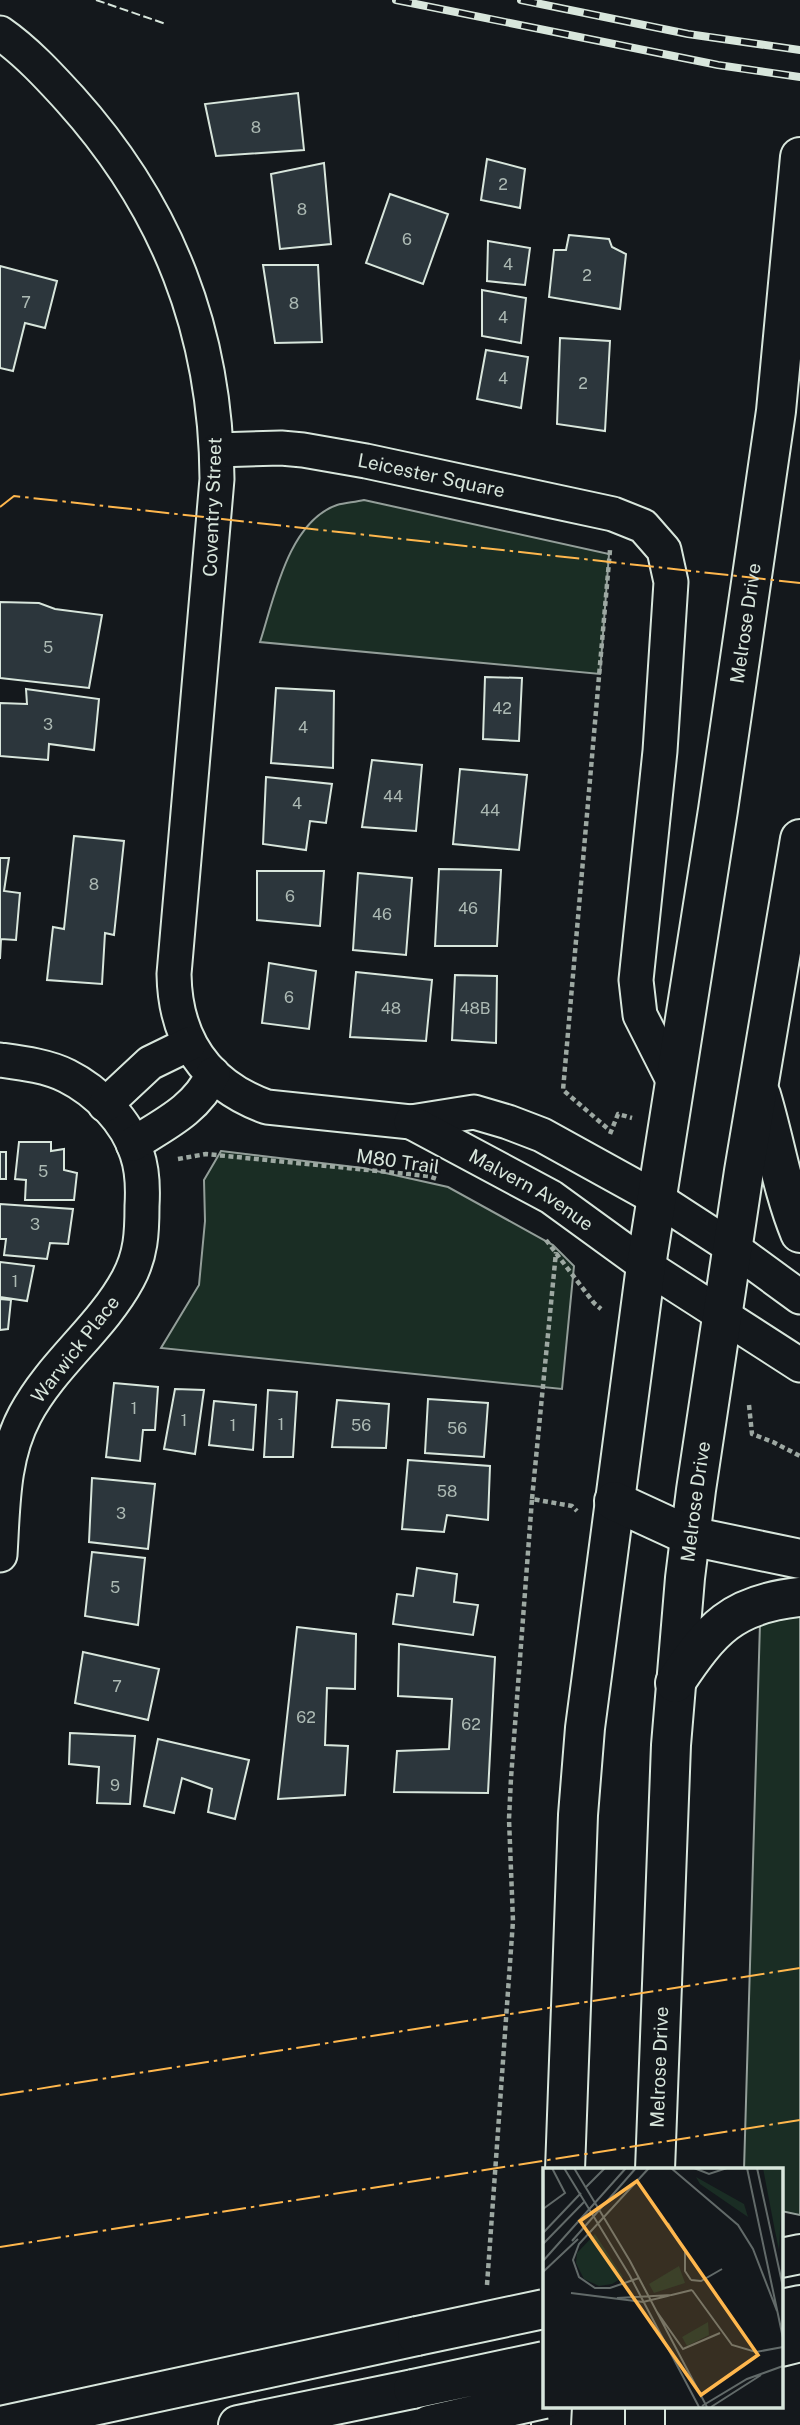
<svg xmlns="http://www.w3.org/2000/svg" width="800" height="2425" font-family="'Public Sans',sans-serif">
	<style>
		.green { fill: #1a2d24; stroke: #939e99; stroke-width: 2 }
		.building { fill: #2c363c; stroke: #d8e6dc; stroke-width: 2 }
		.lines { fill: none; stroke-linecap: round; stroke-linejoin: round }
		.minor-casing { stroke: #d8e6dc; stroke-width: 37 }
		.primary-casing { stroke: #d8e6dc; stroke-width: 42 }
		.motorway-casing { stroke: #d8e6dc; stroke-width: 42 }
		.path { stroke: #9da8a2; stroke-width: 4.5; stroke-dasharray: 5 3.5; stroke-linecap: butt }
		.minor { stroke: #14181c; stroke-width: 33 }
		.primary { stroke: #14181c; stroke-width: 38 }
		.motorway { stroke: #14181c; stroke-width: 38 }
		.rail-casing { stroke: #d8e6dc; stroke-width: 8 }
		.rail { stroke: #14181c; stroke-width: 5; stroke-dasharray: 16; stroke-linecap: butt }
		.motorway-bridge-casing { stroke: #d8e6dc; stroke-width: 42; stroke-linecap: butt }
		.motorway-bridge { stroke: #14181c; stroke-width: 38 }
		.fence { stroke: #d8e6dc; stroke-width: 2; stroke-dasharray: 9 3.5; stroke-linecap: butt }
		.power { stroke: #ffb74d; stroke-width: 2; stroke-dasharray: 24 5 3.5 5; stroke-linecap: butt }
		.labels { text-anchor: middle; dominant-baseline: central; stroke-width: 5; stroke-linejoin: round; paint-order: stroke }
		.number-label { font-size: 16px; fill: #adbab4 }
		.street-label { font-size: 19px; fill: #d8e6dc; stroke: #14181c }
		.inset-road { fill: none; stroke: #626a69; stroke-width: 2 }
		.view { fill: #ffb74d; fill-opacity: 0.15; stroke: #ffb74d; stroke-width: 3.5 }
		.inset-edge { fill: none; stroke: #d8e6dc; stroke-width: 3.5 }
	</style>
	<rect width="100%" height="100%" fill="#14181c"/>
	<path class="green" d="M364,500L609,554L600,674L260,642C274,599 288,522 337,505C345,503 355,502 364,500Z
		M221,1151L363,1168L448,1187L553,1245L574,1266L562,1389L161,1348L199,1285L205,1221L204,1180Z
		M800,1616V2215L781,2211V2170H744L760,1623Z"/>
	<path class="building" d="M298,93L304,150L216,156L205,104Z
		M487,159L525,169L520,208L481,200Z
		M324,163L331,244L280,249L271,174Z
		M390,194L448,214L423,284L366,263Z
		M569,235L609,239L612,247L626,254L620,309L549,297L554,250H566Z
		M488,241L530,248L525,285L487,281Z
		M263,265H318L322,342L275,343Z
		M0,266L57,281L45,328L25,323L13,371L0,368Z
		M482,290L526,298L521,343L482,336Z
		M560,338L610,341L605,431L557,424Z
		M486,350L528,357L521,408L477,399Z
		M0,602L39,603L55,609L102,615L89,688L0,678Z
		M485,677L522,678L519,741L483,739Z
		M276,688L334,691L333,768L271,763Z
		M26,689L99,699L94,750L49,744L48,760L0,756V703L27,704Z
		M372,760L422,765L416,831L362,827Z
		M460,769L527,775L519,850L453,844Z
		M266,777L332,784L326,823L310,821L306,850L263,844Z
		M74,836L124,841L114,935L105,933L102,984L47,980L53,927L64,929Z
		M0,858H9L4,891L20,893L16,940L1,939L0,959Z
		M439,869L501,870L497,946H435Z
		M257,871H324L320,926L257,920Z
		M358,873L412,878L406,955L353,950Z
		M269,963L316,971L309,1029L262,1023Z
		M356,972L432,980L426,1041L350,1037Z
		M455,975L497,976L496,1043L452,1040Z
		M19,1142H51V1151L64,1149V1170L77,1173L74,1200H25L26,1180L15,1179Z
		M0,1152H6V1179H0Z
		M0,1204L73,1209L68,1244L50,1243L47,1259L4,1255L6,1239H0Z
		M0,1262L34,1266L27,1301L0,1297Z
		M0,1299L11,1300L8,1329L0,1330Z
		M114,1383L158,1387L155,1430H143L140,1461L106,1457Z
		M175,1389L204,1390L195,1454L164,1449Z
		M268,1390L297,1392L293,1457H264Z
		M428,1399L488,1403L484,1457L425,1453Z
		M337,1400L389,1404L386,1448L332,1447Z
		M214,1401L256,1405L253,1450L209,1445Z
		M408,1460L490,1466L488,1520L447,1515L444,1532L402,1529Z
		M92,1478L155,1484L148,1549L89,1542Z
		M92,1552L145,1558L138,1625L85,1616Z
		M417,1568L457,1574L454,1602L478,1605L473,1635L393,1624L397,1594L413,1596Z
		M297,1627L356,1634L355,1689L327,1688L325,1745L348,1746L345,1795L278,1799Z
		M399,1644L495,1657L488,1793L394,1792L397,1751L449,1749L452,1699L398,1696Z
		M83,1652L159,1669L148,1720L75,1703Z
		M70,1733L135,1736L130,1804L97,1803L99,1767L69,1764Z
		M158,1739L249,1760L235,1819L208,1812L212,1789L182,1778L174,1813L144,1806Z"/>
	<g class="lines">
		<g class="minor-casing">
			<g id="minor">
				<path d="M0,33C26,51 49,76 70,99C168,208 216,332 217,479L174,974C175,1038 205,1085 267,1107L411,1122L474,1112L508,1122L542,1135L656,1198L733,1248L800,1297"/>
				<path id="s1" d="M217,450L281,448L303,450L366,461L613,514L643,526L664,550L671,582L660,751L636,980L640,1015L676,1086"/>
				<path d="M0,1060C22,1063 47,1066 67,1076C97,1091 127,1121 137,1154C143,1171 143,1189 142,1206C142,1233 141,1255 128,1279C101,1329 52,1364 25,1415C2,1458 3,1508 0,1555"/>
				<path d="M105,1105L150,1063L189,1044"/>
				<path id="s2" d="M411,1122L551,1197L646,1266L800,1365"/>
				<path d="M133,1144C165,1124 197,1109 213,1074"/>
			</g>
		</g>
		<g class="primary-casing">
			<g id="primary">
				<path d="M761,1095C775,1141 782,1189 800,1233"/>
				<path id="s3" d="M565,2170L578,1815L585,1728L646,1266L718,810L776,411L800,157"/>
				<path id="s4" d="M655,2170L671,1745L685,1578L696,1490L744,1171L800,839"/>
				<path d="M551,2425L552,2406"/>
				<path d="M645,2425V2406"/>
			</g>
		</g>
		<g class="motorway-casing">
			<path id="motorway" d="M614,1501L690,1536L800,1559
				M675,1683C711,1629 732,1604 800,1597
				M781,2258L800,2254
				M781,2309L800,2305
				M781,2347L800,2342
				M5,2425L417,2336
				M238,2425L413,2389"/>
		</g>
		<path class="path" d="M607,1128L563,1090L610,550
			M610,1134L618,1114L632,1118
			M178,1159L206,1154L428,1176L437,1179
			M546,1240L594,1303L601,1309
			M749,1405L752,1434L773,1442L800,1456
			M532,1499L556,1252
			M487,2285L513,1921L509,1819L511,1778L532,1499L572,1506L577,1511"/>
		<use href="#minor" class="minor"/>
		<use href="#primary" class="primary"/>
		<use href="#motorway" class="motorway"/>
		<g class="rail-casing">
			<path id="rail" d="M396,0L718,65L800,77
				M521,0L688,34L800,50"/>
		</g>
		<use href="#rail" class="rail"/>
		<g class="motorway-bridge-casing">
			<path id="motorway-bridge" d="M417,2336L544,2309
				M413,2389L544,2361
				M429,2425L544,2399"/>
		</g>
		<use href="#motorway-bridge" class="motorway-bridge"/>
		<path class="fence" d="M96,0L166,24"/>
		<path class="power" d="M0,507L14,496L800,583
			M0,2095L800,1968
			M0,2247L800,2120"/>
	</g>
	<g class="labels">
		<g class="number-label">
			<text x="256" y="127">8</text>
			<text x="503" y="184">2</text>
			<text x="302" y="209">8</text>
			<text x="407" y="239">6</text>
			<text x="508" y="264">4</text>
			<text x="587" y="275">2</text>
			<text x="26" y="302">7</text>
			<text x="294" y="303">8</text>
			<text x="503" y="317">4</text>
			<text x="503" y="378">4</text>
			<text x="583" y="383">2</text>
			<text x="48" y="647">5</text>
			<text x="502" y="708">42</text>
			<text x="48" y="724">3</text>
			<text x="303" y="727">4</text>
			<text x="393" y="796">44</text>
			<text x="297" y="803">4</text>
			<text x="490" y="810">44</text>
			<text x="94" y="884">8</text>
			<text x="290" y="896">6</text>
			<text x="468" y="908">46</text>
			<text x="382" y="914">46</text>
			<text x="289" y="997">6</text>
			<text x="391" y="1008">48</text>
			<text x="475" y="1008">48B</text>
			<text x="43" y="1171">5</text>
			<text x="35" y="1224">3</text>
			<text x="15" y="1281">1</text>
			<text x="134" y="1408">1</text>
			<text x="184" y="1420">1</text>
			<text x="281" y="1424">1</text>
			<text x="233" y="1425">1</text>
			<text x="361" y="1425">56</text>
			<text x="457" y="1428">56</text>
			<text x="447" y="1491">58</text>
			<text x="121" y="1513">3</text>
			<text x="115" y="1587">5</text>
			<text x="117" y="1686">7</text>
			<text x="306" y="1717">62</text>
			<text x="471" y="1724">62</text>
			<text x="115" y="1785">9</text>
		</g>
		<g class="street-label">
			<text stroke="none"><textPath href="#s1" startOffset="217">Leicester Square</textPath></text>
			<text transform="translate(212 507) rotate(-88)">Coventry Street</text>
			<text stroke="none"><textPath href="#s3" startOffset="1559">Melrose Drive</textPath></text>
			<text transform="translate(398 1161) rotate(8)">M80 Trail</text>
			<text stroke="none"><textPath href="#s2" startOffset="138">Malvern Avenue</textPath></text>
			<text transform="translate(75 1349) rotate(-52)">Warwick Place</text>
			<text stroke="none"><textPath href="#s4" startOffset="670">Melrose Drive</textPath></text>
			<text stroke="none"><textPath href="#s4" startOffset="103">Melrose Drive</textPath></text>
		</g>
	</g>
	<g transform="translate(543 2168)">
		<rect width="240" height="240" fill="#14181c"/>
		<path d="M220,0H240L236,82L232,63ZM153,9L201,36L205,49L157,16ZM52,66L80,109L69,116L56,118L41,111L33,95L34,85ZM136,98L142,115L111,125L106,116ZM165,154L166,167L144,178L139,169Z" fill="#1a2d24"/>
		<path class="inset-road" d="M21,0L87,108L156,239M31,0L87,93L164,239M128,0L195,57L210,81L234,143M151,0L166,6L184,0M204,0L240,170M214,0L240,119M42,20L62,0M240,30V93M0,41L22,25L9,0M125,55L142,83V103L148,112M0,65L38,25M29,73L93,0M0,76L42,33M0,93L83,0M0,104L35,71M96,110L67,120H52L36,109L30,92L36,76L106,0M148,112L158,113L179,101M149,122L189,177L213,184L240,179M28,125L100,134L149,122M74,130L129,127M114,144L140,181L177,165M159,238L204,211L240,198M168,239L218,207"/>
		<path class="view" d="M94,13L215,187L158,227L37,53Z"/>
		<rect width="240" height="240" class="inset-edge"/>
	</g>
</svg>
